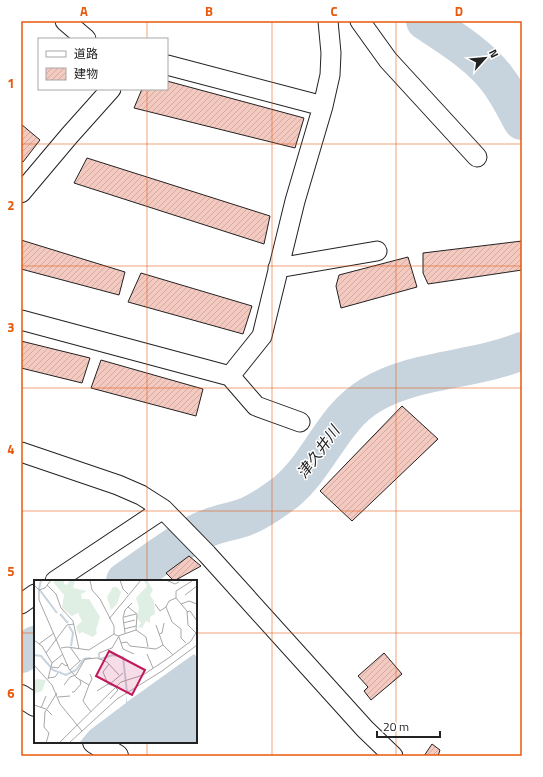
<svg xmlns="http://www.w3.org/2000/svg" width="543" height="777" font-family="'Titillium Web','Noto Sans JP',sans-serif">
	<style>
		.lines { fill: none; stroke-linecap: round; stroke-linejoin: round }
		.river { stroke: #c7d3dd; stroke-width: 38 }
		.building { fill: url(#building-hatch); stroke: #222 }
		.street-casing { stroke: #222; stroke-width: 21 }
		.highway-casing { stroke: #222; stroke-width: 24 }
		.street { stroke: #fff; stroke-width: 19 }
		.highway { stroke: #fff; stroke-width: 22 }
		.grid { fill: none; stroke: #e8590c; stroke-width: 1; stroke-opacity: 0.55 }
		.labels { text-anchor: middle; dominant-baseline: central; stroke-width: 3; stroke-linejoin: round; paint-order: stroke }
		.water-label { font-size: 15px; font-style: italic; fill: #222; stroke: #fff }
		.inset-river { fill: none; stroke: #c7d3dd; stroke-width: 2 }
		.inset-road { fill: none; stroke: #a7a7a7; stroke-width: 1 }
		.view { fill: #c2185b; fill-opacity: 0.15; stroke: #c2185b; stroke-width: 2 }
		.inset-edge { fill: none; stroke: #222; stroke-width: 2 }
		.neatline { fill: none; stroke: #e8590c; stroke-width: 1.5 }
		.grid-label { font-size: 13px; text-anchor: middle; font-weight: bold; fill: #e8590c }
	</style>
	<defs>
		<pattern id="building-hatch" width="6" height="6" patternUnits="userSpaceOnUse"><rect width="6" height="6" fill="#f3c9c0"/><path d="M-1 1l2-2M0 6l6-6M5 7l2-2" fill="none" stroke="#d0aca5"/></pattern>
	</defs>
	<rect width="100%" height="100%" fill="#fff"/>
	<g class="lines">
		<path class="river" d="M425,21C450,38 478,54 497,79C507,92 514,106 522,121
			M125,581C150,564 175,544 201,531C215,524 231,522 245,517C259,512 274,501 286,492C320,464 332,418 371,395C417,368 473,371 522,351
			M21,654L35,645"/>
	</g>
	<path class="building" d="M167,81L304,118L295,148L134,108L142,89H167Z
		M21,124L40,140L23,162L21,161Z
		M87,158L270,216L264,244L74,183Z
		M21,240L125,272L119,295L21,269Z
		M522,241V270L428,284L423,273V253Z
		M408,257L417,287L341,308L336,286L339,275Z
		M141,273L252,306L243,334L128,302Z
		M21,341L90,358L82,383L21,368Z
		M101,360L203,389L196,416L91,388Z
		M402,406L438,439L352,521L320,491Z
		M189,556L201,566L174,581L166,573Z
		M384,653L402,674L371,700L364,691L368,687L358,676Z
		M432,744L440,750L438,756H424Z"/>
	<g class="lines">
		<g class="street-casing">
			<path id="street" d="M65,21L86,39
				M360,21L388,60L477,157
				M167,65L323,106
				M21,193L69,136L111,89
				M278,268L377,251
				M21,320L230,376L256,406L300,422
				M230,376L262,336L295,201L323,106L330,75L331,53L328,21
				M21,452L118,485L141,495L163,509L207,554L365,729L393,756
				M55,581L163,509
				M21,604L35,594"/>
		</g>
		<g class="highway-casing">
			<path id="highway" d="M21,696L35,705
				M94,742L117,756"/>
		</g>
		<use href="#street" class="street"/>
		<use href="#highway" class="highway"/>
	</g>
	<path class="grid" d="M147,21V39M272,21V756M396,21V756M147,89V581M21,144H522M21,266H522M21,388H522M21,511H522M21,633H35M196,633H522M147,742V756"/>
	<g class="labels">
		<g class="water-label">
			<text transform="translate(318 452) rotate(-54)">津久井川</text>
		</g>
	</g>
	<g transform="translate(34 580)">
		<rect width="163" height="163" fill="#fff"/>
		<path d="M20,0H30V4L33,5L36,0H41L39,8L53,11L47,14L48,19H55L66,37L62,50L63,53L59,57L48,52L45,54L42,47L48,41L44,33L38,36L28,28L30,15L20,3ZM113,0L119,10L116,15L120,21L121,34L116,37V43L112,41L108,48L104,47L107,43L103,38L105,28L102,18L113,6L110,1ZM79,7H83L87,12L83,24L77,30L73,17ZM3,99L12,100L8,111L1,113L0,101Z" fill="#e0efe3"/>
		<path d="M160,74L163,77V163H45L56,150L92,123V115L93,122Z" fill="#c7d3dd"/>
		<path class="inset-river" d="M7,0L5,9L23,33M26,34L34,43M35,46L39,53L37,66M0,75L7,76L19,90L32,95L42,90L50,79L57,78M66,79L79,75L89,77L93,112"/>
		<path class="inset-road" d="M56,0L58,10L66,19L80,46V54L84,56L102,50L103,34L94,27M86,0L89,9L94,14M132,0L141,4L145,2M0,5L5,10V20L35,89L43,98L55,105L49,121L57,132M13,5L22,14L27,28L39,41L45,69M5,10L11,8L17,0M151,15L163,6M142,18L135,21L132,27L138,42L147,49M121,24L126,31L132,27M147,24L155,21L163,24M153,32L156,31L163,41M90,37L102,34M75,39L107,0M89,43L101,40M122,45L129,65L139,75M154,45L153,31L142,18V11L158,1M154,45L163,54M90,49L102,46M147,49V58L152,63M102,50L112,57L114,67M91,53L89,38L91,30L98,23M125,54L128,53L130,43M85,57L89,69L100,74M0,60L8,66L18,83L14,99M87,63L93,62L96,66L122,69L129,65M5,64L20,53M36,67L46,81M27,68L33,67L55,70L80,54M12,73L33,45L40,44M113,74L119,88M51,79L63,78L73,82L85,95M65,79V73L78,68L85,56M18,83L29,74M75,84L69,92L74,104L83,107M0,85L18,105L26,124L48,151M18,87L24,88L28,83L32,86L34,84M36,90L47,80M14,98L21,97L24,93M76,104L89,93M30,105L36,97L42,95L51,79M55,105L58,99L56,94M63,111L74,104M38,112H40L47,104L46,100M24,117L36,116M76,119L84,110L82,108M0,125L12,129L18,135M7,128L12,116M12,163L15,153L10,147L11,132L23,113M25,163L87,102L109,95L136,77L157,61L163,51M35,163L83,119L128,91L163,65"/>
		<path class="view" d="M75,71L111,90L98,115L62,96Z"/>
		<rect width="163" height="163" class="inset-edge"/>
	</g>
	<rect width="543" height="777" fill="none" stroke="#ffffff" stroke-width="44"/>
	<rect x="38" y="38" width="130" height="52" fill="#ffffff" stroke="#a7a7a7"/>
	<rect x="46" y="51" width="20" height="6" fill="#ffffff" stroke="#a7a7a7"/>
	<text x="74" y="58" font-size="12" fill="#222222">道路</text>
	<rect x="46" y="68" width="20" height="12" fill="url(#building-hatch)" stroke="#a7a7a7"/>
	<text x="74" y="78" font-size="12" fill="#222222">建物</text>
	<g transform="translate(485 58) rotate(63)" stroke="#ffffff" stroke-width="3" paint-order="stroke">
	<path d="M0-3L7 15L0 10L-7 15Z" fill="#222222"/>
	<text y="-6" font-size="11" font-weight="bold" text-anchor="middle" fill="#222222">N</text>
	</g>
	<path d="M377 731v6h63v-6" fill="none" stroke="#222222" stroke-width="2"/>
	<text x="383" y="731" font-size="12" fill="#222222" stroke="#ffffff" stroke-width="3" paint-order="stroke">20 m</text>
	<rect x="22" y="22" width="499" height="733" class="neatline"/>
	<g class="grid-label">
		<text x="84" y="16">A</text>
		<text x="209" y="16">B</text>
		<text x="334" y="16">C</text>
		<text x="459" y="16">D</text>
		<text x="11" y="88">1</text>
		<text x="11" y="210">2</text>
		<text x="11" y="332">3</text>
		<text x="11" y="454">4</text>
		<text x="11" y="576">5</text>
		<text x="11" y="698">6</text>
	</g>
</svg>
